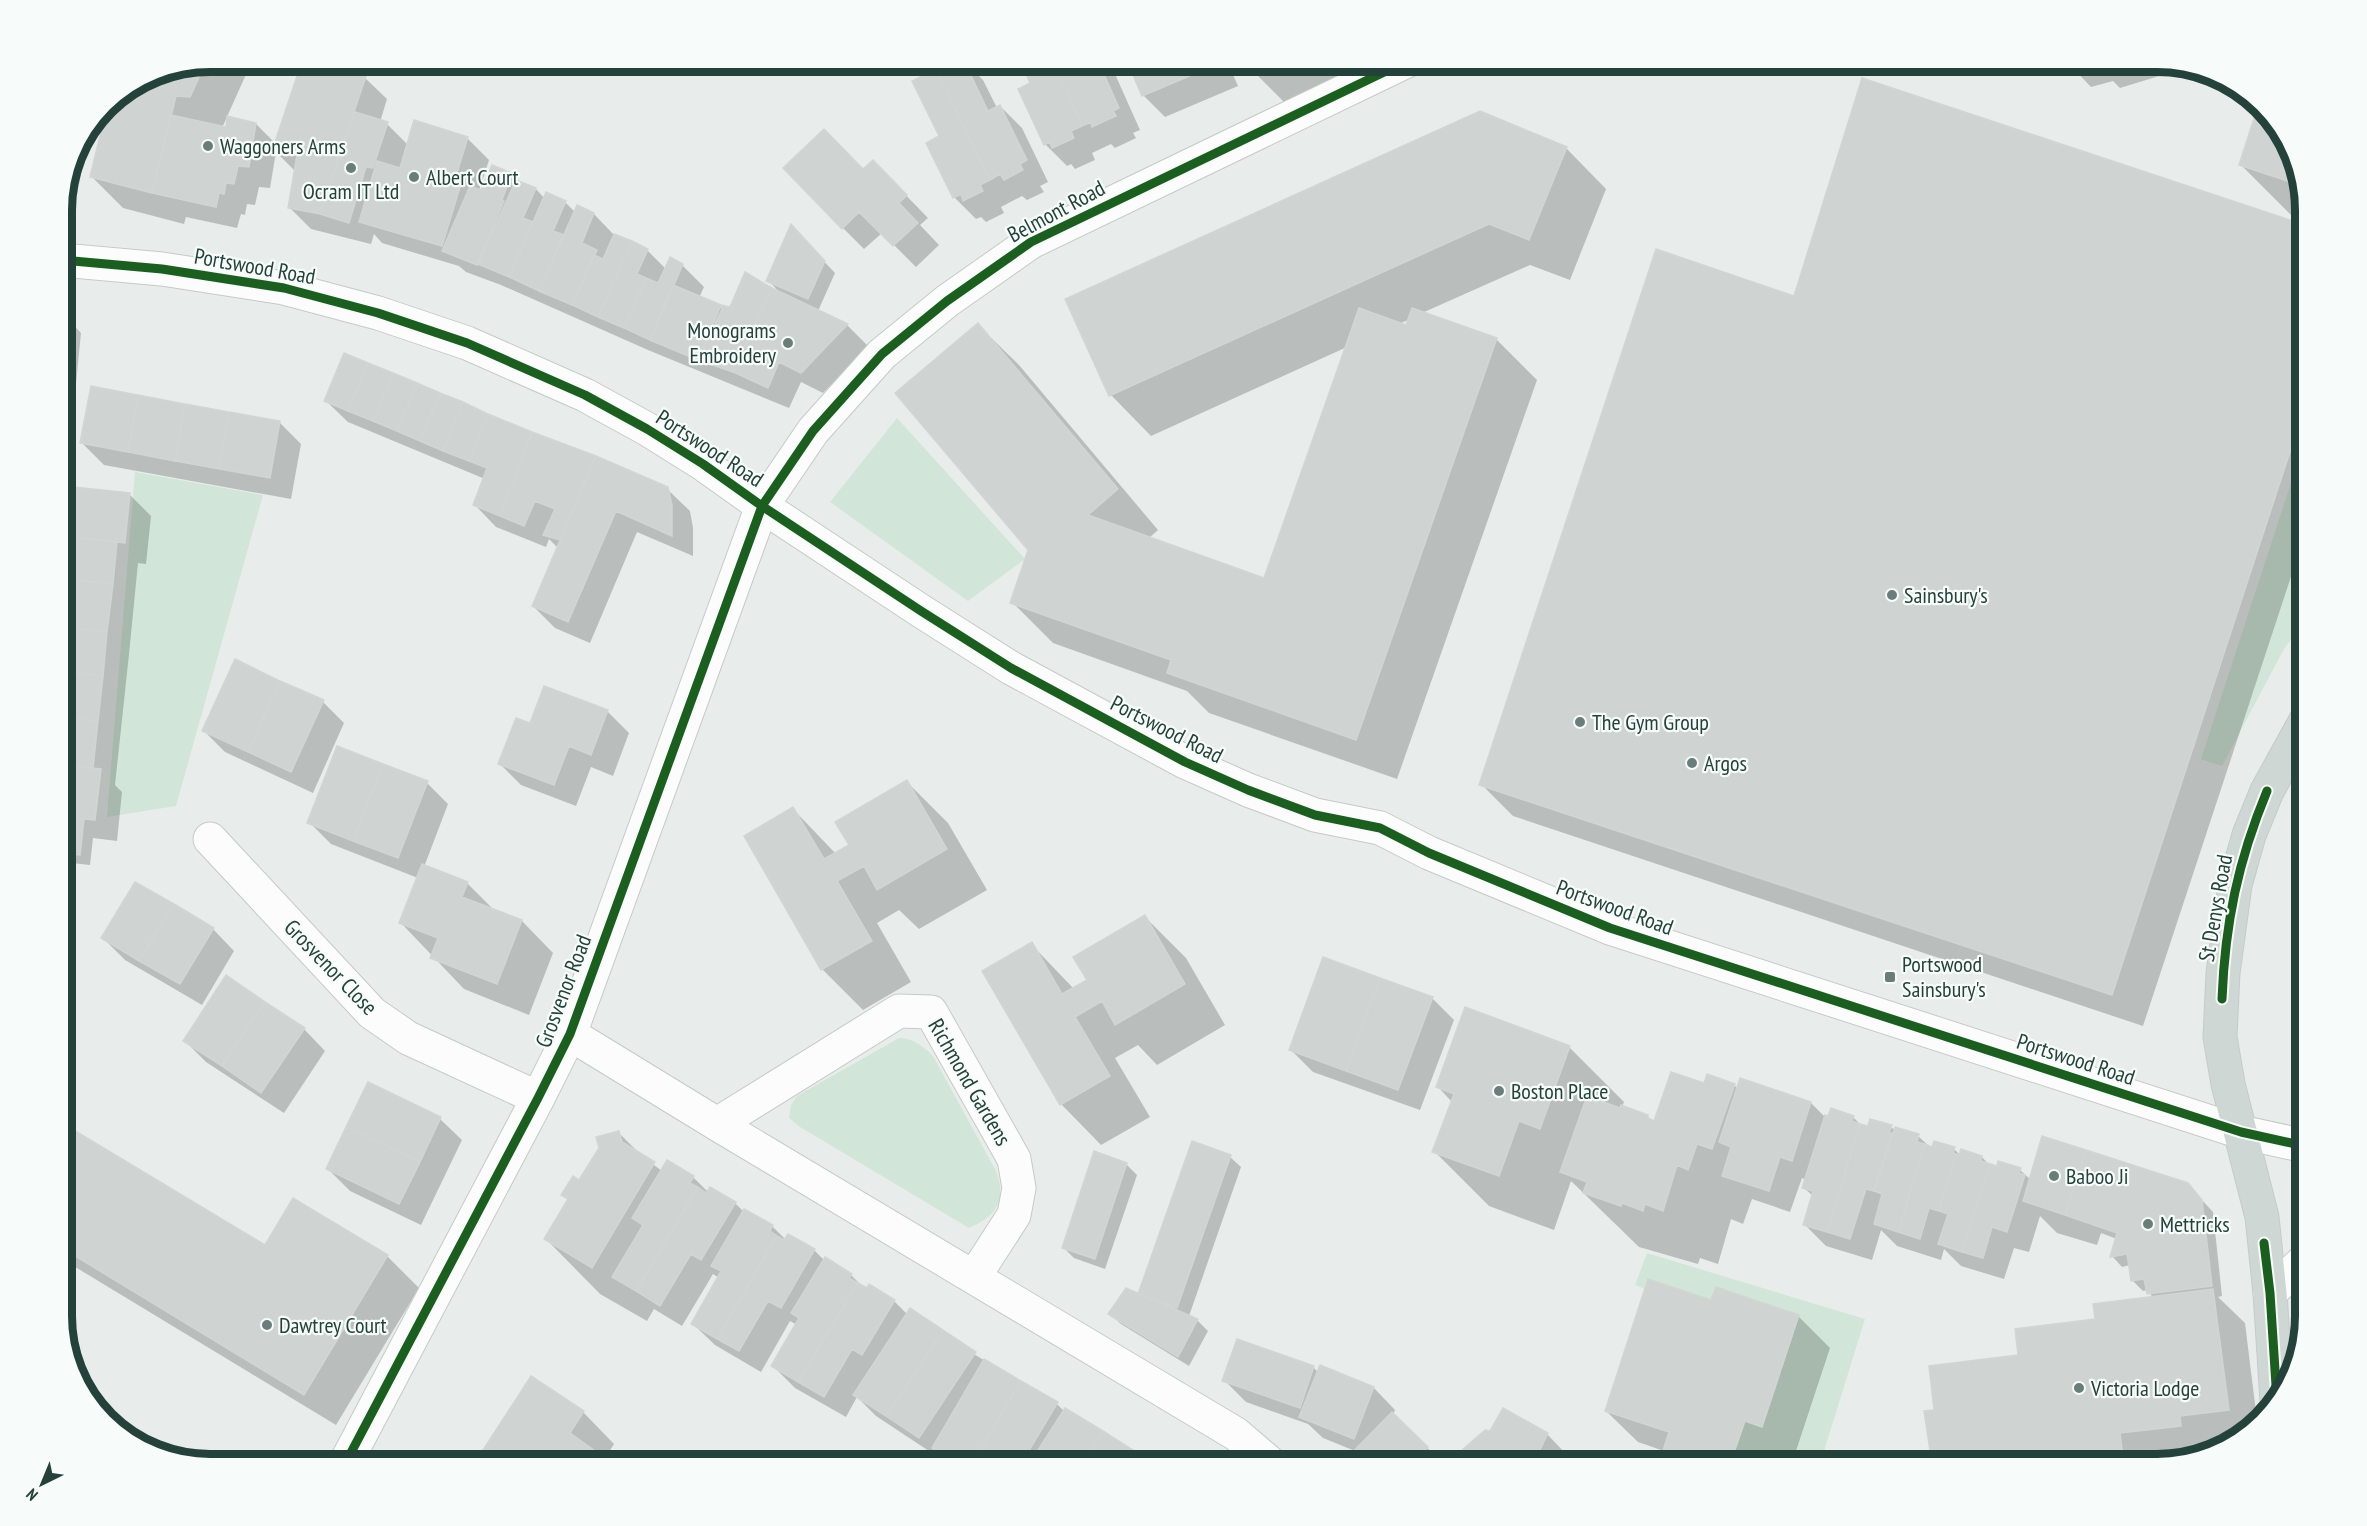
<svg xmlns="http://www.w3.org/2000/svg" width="2367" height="1526" font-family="'PT Sans Narrow',sans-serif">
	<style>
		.green { fill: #d1e6d8 }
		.shadow { fill: #0003; fill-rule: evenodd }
		.building { fill: #cfd4d2; stroke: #d1d6d4; stroke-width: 1.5 }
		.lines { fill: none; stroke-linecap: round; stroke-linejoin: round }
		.minor-casing { stroke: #c5cac8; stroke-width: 35 }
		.tertiary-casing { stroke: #c5cac8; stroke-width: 35 }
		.primary-casing { stroke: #c3ccc9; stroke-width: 35 }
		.minor { stroke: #fcfcfc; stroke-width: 33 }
		.tertiary { stroke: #fcfcfc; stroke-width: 33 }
		.primary { stroke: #cfd7d5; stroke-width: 33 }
		.cycleway-casing { stroke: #f7fbf9; stroke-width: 13 }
		.cycleway { stroke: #1b5e20; stroke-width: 9 }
		.poi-dot { fill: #697e78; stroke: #f7fbf9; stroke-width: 2 }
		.labels { text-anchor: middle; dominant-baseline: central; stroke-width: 4.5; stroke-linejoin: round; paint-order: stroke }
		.poi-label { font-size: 22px; fill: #24423a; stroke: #f7fbf9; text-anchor: start }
		.street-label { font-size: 22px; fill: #24423a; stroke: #f7fbf9 }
		.rim { fill: none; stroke: #24423a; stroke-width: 8 }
	</style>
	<rect width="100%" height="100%" fill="#e8edeb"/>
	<path class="green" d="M897,418L1025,559L968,601L830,502Z
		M2305,440V621L2284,649L2222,766L2201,759Z
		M135,472L263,495L176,806L107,817Z
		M899,1038C913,1038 923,1046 933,1056L996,1171C1007,1200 997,1216 969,1228L800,1127L789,1118L791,1105L797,1096Z
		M1647,1253L1865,1319L1820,1464H1730L1745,1421L1762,1426L1799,1315L1716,1287L1711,1300L1649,1279L1645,1289L1635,1285Z"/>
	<path class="shadow" d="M210,61H252L222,128L256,124L276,144L365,78L387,99L380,122L387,124L408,145L467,138L489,160L479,191L511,174L520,183L536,189L545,199L565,202L575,212L578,207L594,214L615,236L647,250L666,269L682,265L704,287L699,298L720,306L724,311L781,294L768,280L801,237L835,273L818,311L847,325L868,346L823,393L801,382L789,408L648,350L501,285L466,272L459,266L382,243L374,234L371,244L311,229L289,207L296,172L276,152L270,188L259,187L255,205L247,204L245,215L241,214L237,228L186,217L184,224L123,208L91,176L110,102L154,73Z
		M956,61H964L983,80L997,108L1000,106L1022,128L1048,182L1040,186L1044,192L1027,200L1022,196L1001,207L1004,213L986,222L981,217L976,219L954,197L941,136Z
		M1022,61H1102L1115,74L1140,130L1133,133L1136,138L1115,148L1111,144L1092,153L1095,160L1075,169L1071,164L1067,166L1045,144L1032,84Z
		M1129,61H1227L1238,86L1165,117L1143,95Z
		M1243,61H1366L1374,79L1295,113Z
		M2066,61H2157L2182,69L2120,88L2113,81L2091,87Z
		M1863,80L2305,227V534L2143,1026L1513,816L1481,784L1795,298Z
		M91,126L77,194L64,191L73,153Z
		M2286,136L2305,210V223L2296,220L2241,165Z
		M1566,148L1606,189L1570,280L1530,265L1422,313L1496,339L1537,380L1397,779L1209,713L1187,691L1053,643L1012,602L1030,550L978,325L1019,365L1158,530L1149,538L1265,580L1347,347L1151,436L1111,395ZM1410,319L1407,327L1399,324Z
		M864,171L895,184L928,218L920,225L939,245L916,267L882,233L864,249L843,228Z
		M62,313L81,333L70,445L62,444Z
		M345,355L667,489L690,511L693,528V556L637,532L590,643L555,628L533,606L558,548L549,539L546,547L496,527L475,505L485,479L348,422L326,401Z
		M279,422L301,444L291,499L104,465L82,443Z
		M65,488L129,494L151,516L146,564L138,563L129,654L115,785L122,792L117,841L93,838L90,865L62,862V518Z
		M323,702L344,723L313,793L225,752L204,731Z
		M607,711L629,733L613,776L591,767L576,806L521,785L500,764L531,725Z
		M907,782L948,823L987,890L919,929L899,910L877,923L911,982L863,1010L822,969L793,809L836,854L851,845Z
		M427,783L448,804L424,867L467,883L495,911L522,921L553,953L529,1015L464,989L401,923L418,878L331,844L309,822Z
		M1145,917L1186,958L1225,1025L1157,1065L1138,1045L1115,1058L1150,1117L1101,1145L1061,1104L1031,944L1074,989L1089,981Z
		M213,929L234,951L202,1005L125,960L103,938Z
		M62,970L74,981L62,1001Z
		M1432,998L1454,1020L1420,1110L1313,1072L1291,1050Z
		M304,1029L325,1051L284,1113L206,1062L185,1041Z
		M1569,1047L1624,1102L1622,1107L1648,1117L1655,1123L1705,1085H1734L1738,1089L1811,1103L1826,1118L1853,1117L1862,1126L1891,1127L1896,1131L1918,1136L1930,1147L1954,1149L1960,1155L1982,1157L1990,1166L2020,1170L2031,1180L2188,1185L2213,1212L2222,1296L2218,1297L2245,1323L2257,1420L2231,1445L2211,1448V1450L2160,1464H1933L1926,1413L1936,1411L2020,1356L2097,1320L2153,1298L2148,1290L2143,1291L2132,1280L2130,1265L2122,1267L2112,1256L2117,1239L2101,1233L2097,1245L2057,1233L2040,1216L2029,1252L2014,1248L2004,1279L1961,1266L1944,1249L1941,1260L1897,1246L1881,1230L1872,1260L1826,1246L1804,1224L1813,1196L1804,1188L1806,1180L1802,1178L1790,1212L1752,1199L1743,1224L1731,1219L1718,1264L1700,1258L1698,1264L1639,1247L1571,1181L1554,1230L1489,1206L1434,1151L1452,1102L1438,1087Z
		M440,1119L462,1140L421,1225L350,1191L328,1169Z
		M62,1125L265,1247L387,1256L419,1288L336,1425L62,1259Z
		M619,1133L642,1156L662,1171L693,1177L708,1192L735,1203L744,1212L772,1226L786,1240L814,1250L824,1260L851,1275L864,1288L894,1301L907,1314L1057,1404L1064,1411L1138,1455L1147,1464H950L943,1457L941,1459L876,1416L857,1397L846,1417L795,1388L773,1366L797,1325L790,1321L761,1372L715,1345L693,1324L719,1278L713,1274L682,1326L654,1309L647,1321L600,1294L546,1239L569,1201L563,1195L580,1182Z
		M1193,1143L1230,1157L1241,1167L1189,1316L1197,1320L1208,1331L1189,1366L1121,1324L1110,1314L1139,1297Z
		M1126,1164L1137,1175L1105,1269L1074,1258L1063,1247Z
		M1798,1316L1830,1348L1794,1457L1776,1452L1772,1464H1666L1661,1460L1664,1451L1638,1442L1606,1411Z
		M1313,1367L1318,1372L1374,1388L1395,1410L1393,1415L1444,1464H1347L1345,1462L1355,1451L1323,1438L1308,1424L1246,1402L1224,1380Z
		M532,1378L583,1412L614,1444L604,1460L609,1464H475Z
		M1485,1432L1547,1434L1568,1456L1564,1464H1448Z"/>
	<path class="building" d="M302,61H322L366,76L320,214L288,208L297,155L272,151Z
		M952,61H964L988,111L1000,105L1027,160L1020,164L1023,170L1004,180L1000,174L990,180L936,69Z
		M1020,61H1054L1082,126L1071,131L1074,138L1052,148L1050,142L1044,145L1018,89L1030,83Z
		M1054,61H1098L1119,108L1113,111L1116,116L1092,127L1091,122L1082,126Z
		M1127,61H1172L1180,80L1142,96Z
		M1172,61H1216L1217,64L1180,80Z
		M206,62L190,97L176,96L152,193L90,177L108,103L154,73Z
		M936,69L990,180L980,185L983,191L963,201L961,194L953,198L926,143L939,136L912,81Z
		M1862,78L2305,225V406L2112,995L1479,785L1656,249L1794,296Z
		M2258,106L2286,136L2299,185L2239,165Z
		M1480,111L1567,147L1529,240L1489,224L1109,396L1065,299Z
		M355,112L388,122L373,168L366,167L349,223L320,214Z
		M171,115L226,127L227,116L256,123L249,167L238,166L234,184L226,183L224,194L219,193L216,207L152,193Z
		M414,120L468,137L453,186L460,187L442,246L359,222L377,161L400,168Z
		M824,129L863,169L873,160L907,195L899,203L918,223L893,246L859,212L842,229L783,168Z
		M492,165L512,173L502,200L504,201L477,265L442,251L470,186L481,190Z
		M516,180L536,188L523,218L533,222L509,277L478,264Z
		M546,192L566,201L553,231L564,235L539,291L509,277Z
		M577,205L594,213L582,243L597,250L572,305L539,291Z
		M791,224L825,261L808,299L766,281Z
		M614,234L632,241L598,317L572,305L594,255L603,259Z
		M632,241L648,249L637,274L646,278L624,328L598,317Z
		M670,257L683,264L650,340L624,328L646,278L658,283Z
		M745,272L772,288L733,372L698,360L722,309L721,305L730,307Z
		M673,285L721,305L698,360L650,340Z
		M772,288L848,324L801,373L779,362L768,388L733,372Z
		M1359,308L1406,325L1412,308L1497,338L1356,740L1167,673L1171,660L1010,603L1028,550L895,393L978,323L1118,489L1088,515L1264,578Z
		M344,353L368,363L348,411L324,401Z
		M368,363L393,373L373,421L348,411Z
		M393,373L417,383L397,431L373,421Z
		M417,383L440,393L420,441L397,431Z
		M91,386L138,395L128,452L80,443Z
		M440,393L463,402L443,451L420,441Z
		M138,395L185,404L175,461L128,452Z
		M463,402L488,414L469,461L443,451Z
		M185,404L229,412L219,469L175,461Z
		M229,412L280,421L270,478L219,469Z
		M488,414L532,432L500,516L473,505L487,468L469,461Z
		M532,432L596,456L560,540L543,535L555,509L535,501L524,526L500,516Z
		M596,456L668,487L672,505V536L616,511L568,622L532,606Z
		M64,486L130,493L125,543L62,536Z
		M62,536L117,542L113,584L62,579Z
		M62,579L113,584L107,632L62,627Z
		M62,627L107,632L103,676L62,671Z
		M235,659L280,681L248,752L202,731Z
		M62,671L103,676L98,721L62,718Z
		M280,681L324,700L291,772L248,752Z
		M544,686L608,710L591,755L569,746L554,785L498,764L516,718L530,723Z
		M62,718L98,721L93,768L62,765Z
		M337,746L383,764L353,841L307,823Z
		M383,764L428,781L398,858L353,841Z
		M62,765L101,769L95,820L62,817Z
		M907,780L947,849L877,890L864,866L837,881L872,941L821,970L744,836L793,807L824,859L849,845L835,822Z
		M62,817L84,819L80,855L62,853Z
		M422,864L468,882L462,897L522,920L497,984L430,958L438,938L399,923Z
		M135,882L174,904L139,961L101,938Z
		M174,904L214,928L180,984L139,961Z
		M1145,915L1185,984L1115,1025L1102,1001L1075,1017L1110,1076L1060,1105L982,971L1032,942L1062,994L1087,980L1073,957Z
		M1323,957L1380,978L1346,1071L1289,1050Z
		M226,975L265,1002L222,1066L183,1041Z
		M1380,978L1433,997L1398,1090L1346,1071Z
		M265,1002L305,1028L261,1093L222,1066Z
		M1465,1007L1570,1046L1540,1129L1519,1121L1499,1176L1432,1152L1454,1094L1436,1087Z
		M1671,1072L1704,1083L1707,1074L1735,1084L1712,1149L1697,1144L1688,1170L1677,1165L1663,1211L1645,1204L1643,1211L1622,1203L1621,1206L1583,1193L1587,1182L1560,1172L1587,1096L1620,1108L1621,1105L1648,1115V1118L1654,1121Z
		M1740,1078L1811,1102L1792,1161L1780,1157L1769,1191L1722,1176L1731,1147L1719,1142Z
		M368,1082L441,1117L420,1162L346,1127Z
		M1831,1108L1854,1116L1852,1121L1860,1124L1827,1232L1803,1225L1813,1191L1802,1188L1825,1115L1828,1116Z
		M1870,1119L1892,1125L1889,1133H1892L1874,1191L1866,1189L1850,1239L1827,1232L1860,1124L1868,1126Z
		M62,1123L265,1245L293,1198L388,1255L304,1395L62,1248Z
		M346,1127L420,1162L399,1204L326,1169Z
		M1895,1127L1919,1134L1917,1142L1925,1144L1898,1232L1874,1224L1882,1194L1874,1191Z
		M619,1131L622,1142L655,1162L592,1268L544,1239L568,1199L561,1195L573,1176L579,1180L599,1148L596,1137Z
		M2042,1136L2086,1150L2065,1215L2023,1201Z
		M1192,1141L1231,1155L1177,1308L1138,1294Z
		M1934,1141L1955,1147L1953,1153L1956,1154L1939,1211L1929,1208L1920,1239L1898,1232L1925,1144L1932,1147Z
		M1961,1149L1982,1156L1981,1161L1990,1164L1962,1252L1938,1244L1948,1214L1939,1211L1956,1154L1959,1155Z
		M2086,1150L2188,1183L2202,1200L2212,1286L2147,1294L2144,1279L2131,1281L2127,1254L2110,1257L2117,1233L2065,1215Z
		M1094,1151L1127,1163L1095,1259L1062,1248Z
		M667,1160L694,1176L690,1183L698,1187L636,1291L612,1277L643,1225L632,1218Z
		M1998,1161L2021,1168L2019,1173L2025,1175L2007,1232L1992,1227L1983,1258L1962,1252L1990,1164L1997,1166Z
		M698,1187L706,1193L710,1187L736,1202L701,1260L691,1254L660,1306L636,1291Z
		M744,1209L773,1225L770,1231L777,1236L717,1339L691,1324L721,1271L711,1266Z
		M788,1234L815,1249L781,1308L768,1301L739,1351L717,1339L777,1236L784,1240Z
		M825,1257L852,1274L849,1278L858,1283L798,1382L771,1366L799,1318L791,1313Z
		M1648,1279L1711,1300L1716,1287L1799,1315L1762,1427L1745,1421L1730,1464H1672L1660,1460L1669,1432L1605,1411Z
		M858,1283L867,1288L869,1284L895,1300L862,1355L852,1349L824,1397L798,1382Z
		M1126,1288L1198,1319L1178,1357L1108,1314Z
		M2213,1289L2229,1410L2180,1416L2181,1426L2120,1433L2124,1464H1932L1924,1411L1934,1410L1929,1366L2018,1355L2015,1329L2095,1319L2093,1304Z
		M910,1308L943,1330L886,1416L853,1395Z
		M943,1330L976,1352L919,1438L886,1416Z
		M1237,1339L1314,1366L1300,1408L1222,1381Z
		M984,1359L1021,1381L972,1464H960L932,1448Z
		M1320,1365L1374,1387L1354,1439L1299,1417Z
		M531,1376L584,1411L570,1433L606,1459L602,1464H474Z
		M1021,1381L1058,1402L1021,1464H972Z
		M1065,1408L1103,1431L1082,1464H1029Z
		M1503,1408L1548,1433L1539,1452L1555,1461L1553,1464H1446L1485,1430L1490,1431Z
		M1392,1412L1428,1447L1411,1464H1345L1343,1462Z
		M1103,1431L1139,1454L1132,1464H1082Z"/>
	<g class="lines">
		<g class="minor-casing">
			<path id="minor" d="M210,839L372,1013L408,1038L538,1098
				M570,1034L717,1124L1236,1434L1271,1464
				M717,1124L899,1011L931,1012L1014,1159L1019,1188L1014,1215L974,1277
				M345,1464L538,1098L570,1034L762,506L813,431L882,354L947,301L1031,242L1407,61"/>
		</g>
		<g class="tertiary-casing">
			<path id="tertiary" d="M62,260L162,269L284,288L378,313L467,343L585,395L647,429L703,464L762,506L921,611L1011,668L1185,762L1248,790L1315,815L1380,828L1429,853L1610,928L2241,1132L2305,1146
				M2270,1293L2305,1260"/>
		</g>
		<g class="primary-casing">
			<path id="primary" d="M2277,1401L2270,1293L2262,1217L2228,1084L2220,1037L2223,973L2235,885L2249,835L2267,791L2305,722"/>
		</g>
		<use href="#minor" class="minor"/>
		<use href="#tertiary" class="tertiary"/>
		<use href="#primary" class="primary"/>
		<g class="cycleway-casing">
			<path id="cycleway" d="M62,260L162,269L284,288L378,313L467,343L585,395L647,429L703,464L762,506L921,611L1011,668L1185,762L1248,790L1315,815L1380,828L1429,853L1610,928L2241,1132L2305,1146
				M2222,999C2225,923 2238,861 2267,791
				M2264,1243L2270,1293L2277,1401
				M345,1464L538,1098L570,1034L762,506L813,431L882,354L947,301L1031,242L1407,61"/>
		</g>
		<use href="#cycleway" class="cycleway"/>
	</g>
	<g class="poi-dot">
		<circle cx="208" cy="146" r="6"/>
		<circle cx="351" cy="168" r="6"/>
		<circle cx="414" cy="177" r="6"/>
		<circle cx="788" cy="343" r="6"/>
		<circle cx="1892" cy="595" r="6"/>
		<circle cx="1580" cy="722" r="6"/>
		<circle cx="1692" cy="763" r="6"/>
		<rect x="1884" y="971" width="12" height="12" rx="3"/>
		<circle cx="1499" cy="1091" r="6"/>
		<circle cx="2054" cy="1176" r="6"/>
		<circle cx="2148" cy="1224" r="6"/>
		<circle cx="267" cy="1325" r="6"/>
		<circle cx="2079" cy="1388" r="6"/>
	</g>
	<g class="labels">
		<g class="poi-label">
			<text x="220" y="146">Waggoners Arms</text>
			<text x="426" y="177">Albert Court</text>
			<text x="351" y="191" text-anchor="middle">Ocram IT Ltd</text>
			<text x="776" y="330" text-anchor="end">Monograms<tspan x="776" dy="25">Embroidery</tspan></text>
			<text x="1904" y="595">Sainsbury's</text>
			<text x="1592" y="722">The Gym Group</text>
			<text x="1704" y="763">Argos</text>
			<text x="1902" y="964">Portswood<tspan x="1902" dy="25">Sainsbury's</tspan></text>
			<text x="1511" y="1091">Boston Place</text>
			<text x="2066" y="1176">Baboo Ji</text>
			<text x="2160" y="1224">Mettricks</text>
			<text x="279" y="1325">Dawtrey Court</text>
			<text x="2091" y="1388">Victoria Lodge</text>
		</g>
		<g class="street-label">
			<text transform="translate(1056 211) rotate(-28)">Belmont Road</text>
			<text transform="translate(255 266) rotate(10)">Portswood Road</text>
			<text transform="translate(710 448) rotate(33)">Portswood Road</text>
			<text transform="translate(1167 729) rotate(27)">Portswood Road</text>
			<text transform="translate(1615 907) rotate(20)">Portswood Road</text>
			<text transform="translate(2215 908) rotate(-80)">St Denys Road</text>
			<text transform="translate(331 967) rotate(46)">Grosvenor Close</text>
			<text transform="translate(563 991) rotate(-69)">Grosvenor Road</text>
			<text transform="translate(2076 1059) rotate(18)">Portswood Road</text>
			<text transform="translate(970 1082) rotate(60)">Richmond Gardens</text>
		</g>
	</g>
	<path d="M0 0H2367V1526H0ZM210 72H2157A138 138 0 0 1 2295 210V1316A138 138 0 0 1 2157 1454H210A138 138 0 0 1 72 1316V210A138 138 0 0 1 210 72Z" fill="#f7fbf9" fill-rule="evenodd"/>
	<path class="rim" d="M210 72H2157A138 138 0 0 1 2295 210V1316A138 138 0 0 1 2157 1454H210A138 138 0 0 1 72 1316V210A138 138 0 0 1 210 72Z"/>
	<g transform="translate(42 1484) rotate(223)" stroke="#f7fbf9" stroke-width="4.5" paint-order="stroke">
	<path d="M0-4.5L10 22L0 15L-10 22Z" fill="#24423a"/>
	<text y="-9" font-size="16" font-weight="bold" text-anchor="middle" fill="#24423a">N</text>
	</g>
</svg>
